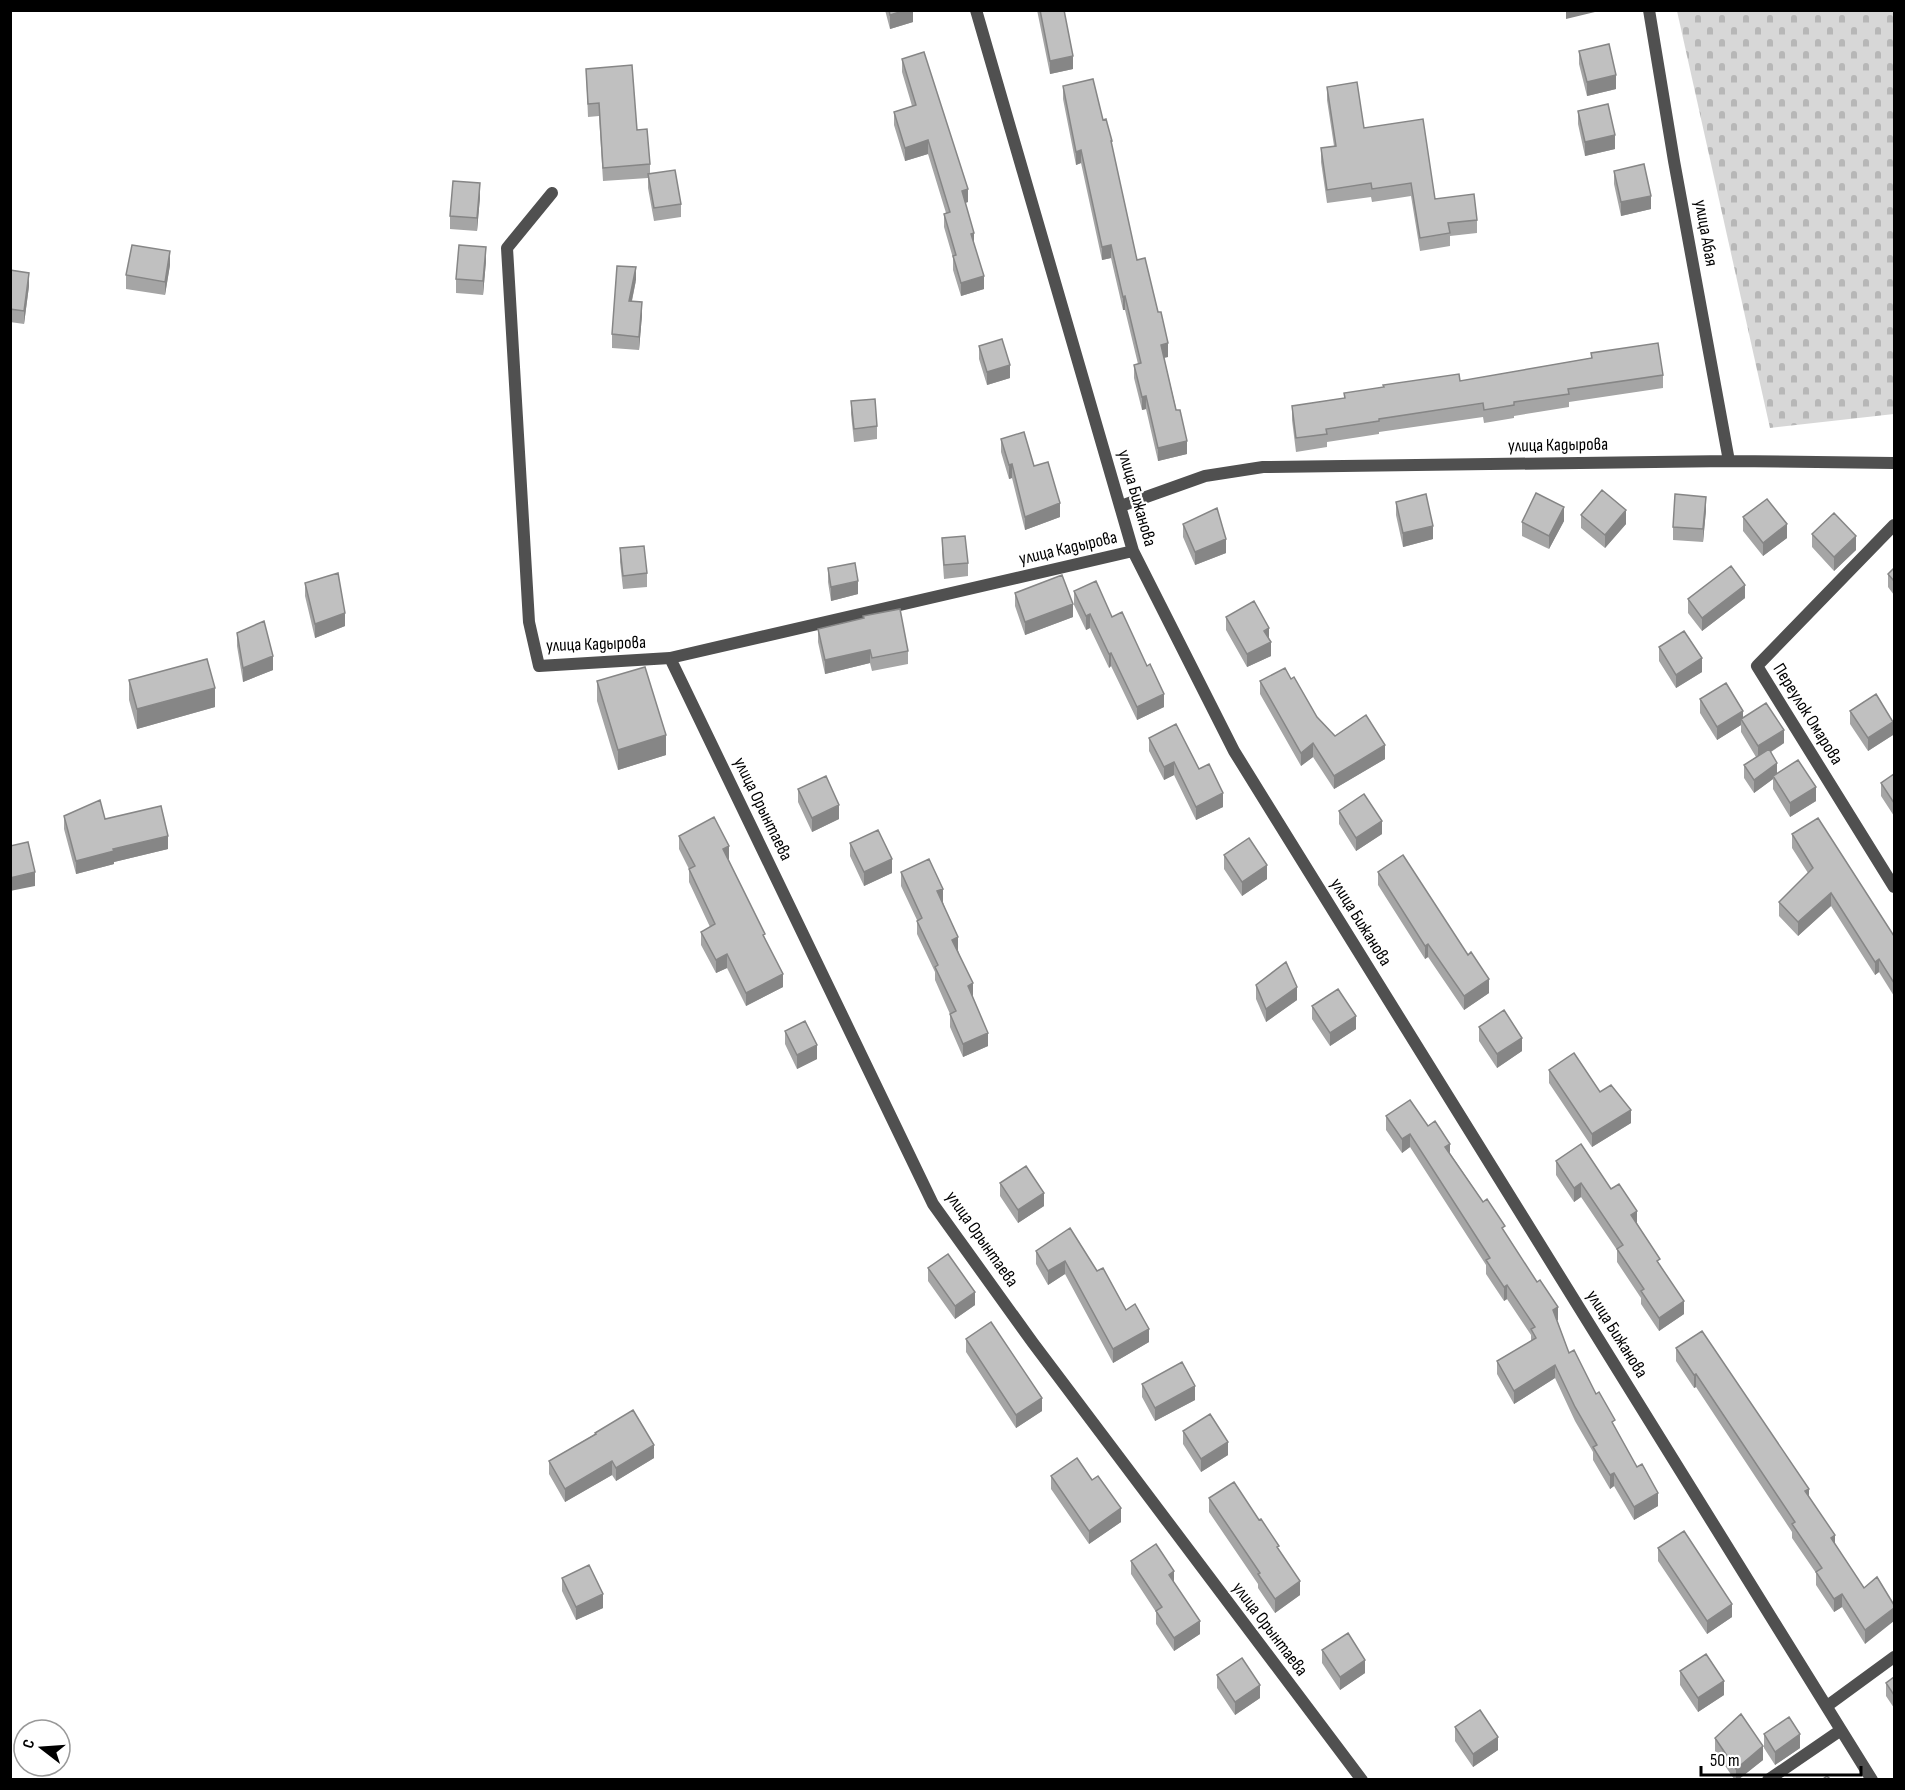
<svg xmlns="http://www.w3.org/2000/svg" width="1905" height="1790" font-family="'Sofia Sans Condensed',sans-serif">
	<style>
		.cemetery { fill: url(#cemetery-stones) }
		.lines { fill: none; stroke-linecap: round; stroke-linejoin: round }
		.street { stroke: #505050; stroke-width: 12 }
		.wall { fill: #a5a5a5 }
		.shaded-wall { fill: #868686 }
		.building { fill: #c0c0c0; stroke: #868686; stroke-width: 1.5 }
		.labels { text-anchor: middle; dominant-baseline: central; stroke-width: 4.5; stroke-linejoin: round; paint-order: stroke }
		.street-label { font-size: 18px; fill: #000; stroke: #fff }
	</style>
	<defs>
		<pattern id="cemetery-stones" width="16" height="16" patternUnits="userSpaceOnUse" patternTransform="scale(1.5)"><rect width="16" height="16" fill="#d7d7d7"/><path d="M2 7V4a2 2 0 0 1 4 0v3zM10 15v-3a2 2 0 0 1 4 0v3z" fill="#b7b7b7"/></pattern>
	</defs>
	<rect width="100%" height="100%" fill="#fff"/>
	<path class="cemetery" d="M1677,11H1894V414L1770,428Z"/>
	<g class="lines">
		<path class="street" d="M976,10L1133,551L1234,751L1872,1780
			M1649,10L1674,161L1729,461
			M552,193L507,248L529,622L539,666L670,658L1133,551
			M1121,506L1205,476L1263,467L1729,461L1894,463
			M1894,525L1757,666L1894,887
			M670,658L933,1204L1033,1343L1362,1780
			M1827,1706L1894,1657
			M1768,1780L1841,1730"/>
	</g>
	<path class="wall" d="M885,10H913V22L890,29Z
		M1037,10H1064L1073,69L1050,74Z
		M1579,51L1616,89L1587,96L1579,64Z
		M902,59L968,202L965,203L984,289L961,296L953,270V258L944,227V214L946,213L928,154L905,161L894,125V112L912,106L902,72Z
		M586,69L637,130L650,164V174L681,204V217L654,221L648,188V178L603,181L599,116L588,117Z
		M1063,86L1103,120L1112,147L1137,260L1168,357L1164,358L1187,454L1158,461L1146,409L1142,410L1134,378V365L1138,364L1125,310H1123L1111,258L1102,260L1081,163L1076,165L1063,99Z
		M1327,87L1364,128L1435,199L1477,220V233L1450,236V246L1420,251L1411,196L1372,202L1371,197L1327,203L1321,162V148L1334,146L1327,100Z
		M1578,111L1615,149L1585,156L1578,124Z
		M1614,171L1651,209L1621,216L1614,184Z
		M480,197L477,231L450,229V216Z
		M486,261L483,295L456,293V279Z
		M170,265L165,295L126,289V275Z
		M10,270L29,286L24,324L10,322Z
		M636,280L632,301L642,315L639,350L612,348V334Z
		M979,346L1010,378L987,385L979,359Z
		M1591,353L1663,375V388L1569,402V407L1514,416V418L1484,423L1483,417L1379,432V434L1327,442V447L1296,452L1292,420V406L1344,398V393L1460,381L1591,358Z
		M851,401L877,426V439L854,442L851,414Z
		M1001,439L1060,517L1025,530L1012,478L1009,479L1001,452Z
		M1396,502L1433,539L1403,547L1396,515Z
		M1706,510L1703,542L1673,540V527Z
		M1581,515L1626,524L1605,548L1581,528Z
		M1743,517L1787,538L1763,556L1743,531Z
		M1564,521L1549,549L1522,536V522Z
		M1183,524L1226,553L1195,565L1183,537Z
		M1812,534L1856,550L1834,571L1812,547Z
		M942,538L968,563V576L944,579L942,551Z
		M620,548L647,573V587L623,589L620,562Z
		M828,568L858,594L831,601L828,582Z
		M1894,568V595L1888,587V574Z
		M305,583L345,626L315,638L305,596Z
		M1074,591L1112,617L1164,707L1137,720L1111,666L1109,668L1090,628L1086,630L1074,605Z
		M1015,593L1073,617L1025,635L1015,606Z
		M1745,598L1702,631L1688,613V599Z
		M1226,617L1269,639L1271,656L1247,667L1226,630Z
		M818,629L908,651V664L872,671L870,663L825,674L818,642Z
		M237,633L273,670L243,682L237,646Z
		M1659,647L1702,672L1676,688L1659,661Z
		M1291,679L1317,717L1335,736L1385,759L1334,789L1313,757L1301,766L1260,694V681Z
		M129,680L215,707L137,729L129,700Z
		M597,681L666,755L618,770L597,701Z
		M1700,699L1743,718L1784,743L1771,752L1777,773L1816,801L1790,817L1773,789V779L1754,793L1744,778V765L1756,757L1741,732V725L1717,740L1700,713Z
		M1850,711L1893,735L1868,751L1850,724Z
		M1149,738L1199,769L1223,807L1196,820L1174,775L1164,780L1149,751Z
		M1894,774V816L1881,796V783Z
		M798,789L839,819L812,832L798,802Z
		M1339,811L1382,834L1356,851L1339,824Z
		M64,816L105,819L168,849L114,862V864L76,874L64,829Z
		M1792,834L1894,936V996L1879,972L1875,975L1831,906L1798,936L1779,916V902L1808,873L1792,848Z
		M679,836L729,859H728L765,938L783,987L746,1006L727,968L716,973L701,945V932L710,927L689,882V869L679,849Z
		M850,843L892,873L864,886L850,856Z
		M1224,855L1267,879L1242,896L1224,869Z
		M901,872L943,902L988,1046L963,1057L950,1027V1014L935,980V972L917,934V920L901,886Z
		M1378,872L1489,993L1464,1010L1428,957L1425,959L1378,885Z
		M1256,985L1297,1000L1266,1022L1256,999Z
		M1312,1006L1356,1029L1330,1046L1312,1019Z
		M1479,1027L1522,1051L1497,1068L1479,1041Z
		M785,1031L817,1059L797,1069L785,1044Z
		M1549,1070L1600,1092L1631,1123L1592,1147L1549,1083Z
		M1386,1116L1428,1126L1450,1153L1505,1234L1558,1320H1557L1569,1353L1596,1394L1658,1506L1634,1520L1614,1486L1610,1489L1593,1460V1452L1575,1421L1555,1378L1514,1404L1497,1374V1361L1531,1341V1335L1507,1299L1504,1301L1486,1274V1265L1410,1147L1402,1153L1386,1130Z
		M1556,1161L1611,1189L1637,1223L1660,1265L1684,1314L1659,1331L1641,1304V1298L1617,1262V1250L1581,1197L1574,1202L1556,1175Z
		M1000,1183L1044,1206L1018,1223L1000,1196Z
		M1036,1251L1097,1271L1149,1342L1113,1363L1065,1274L1048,1285L1036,1264Z
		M928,1268L975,1305L955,1319L928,1281Z
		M966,1339L1042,1411L1016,1428L966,1352Z
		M1676,1348L1809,1497L1835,1545L1864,1588L1877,1577L1865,1644L1842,1607L1834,1612L1816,1585V1573L1792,1538V1532L1696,1387L1694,1388L1676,1361Z
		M1142,1384L1195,1400L1155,1421L1142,1397Z
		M1183,1431L1228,1455L1201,1472L1183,1444Z
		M595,1433L654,1458L616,1481L612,1475L565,1502L549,1474V1461L595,1434Z
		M1051,1476L1092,1480L1121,1522L1089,1544L1051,1489Z
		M1209,1498L1279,1550L1300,1595L1275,1613L1258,1588V1584L1209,1512Z
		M1658,1548L1732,1617L1707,1634L1658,1561Z
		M1131,1561L1200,1634L1174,1651L1156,1624V1612L1131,1574Z
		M562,1578L603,1608L576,1620L562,1591Z
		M1322,1650L1365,1673L1340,1690L1322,1663Z
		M1680,1671L1724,1695L1698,1712L1680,1685Z
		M1217,1675L1260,1698L1235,1715L1217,1688Z
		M1894,1677V1708L1886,1696V1683Z
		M1455,1727L1498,1750L1473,1767L1455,1741Z
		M1764,1734L1800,1748L1775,1765L1764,1748Z
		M1715,1738L1763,1760L1739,1779H1734L1715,1751Z"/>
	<path class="shaded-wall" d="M906,10H913V22L890,29V15Z
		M1566,10H1595V12L1566,19Z
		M1073,56V69L1050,74V61Z
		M1616,75V89L1587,96V82Z
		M1615,135V149L1585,156V142Z
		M928,140V154L905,161V148Z
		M1081,150V163L1076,165V152Z
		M480,183V197L477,231V218Z
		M968,189V202L962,204V191Z
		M1651,196V209L1621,216V202Z
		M974,233V247L971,234Z
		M1111,245V258L1102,260V247Z
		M486,247V261L483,295V281Z
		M170,251V265L165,295V282Z
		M636,267V280L629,314V301Z
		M29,273V286L24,324V311Z
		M984,276V289L961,296V283Z
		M1125,296V310H1123V297Z
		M642,302V315L639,350V337Z
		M1168,343V357L1161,358V345Z
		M1010,365V378L987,385V372Z
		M1146,396V409L1142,410V397Z
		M1187,441V454L1158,461V448Z
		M1012,464V478L1009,479V465Z
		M1706,497V510L1703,542V529Z
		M1060,503V517L1025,530V517Z
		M1564,507V521L1549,549V536Z
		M1626,510V524L1605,548V535Z
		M1787,524V538L1763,556V543Z
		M1433,526V539L1403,547V533Z
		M1856,536V550L1834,571V557Z
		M1226,539V553L1195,565V552Z
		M858,581V594L831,601V587Z
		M1745,585V598L1702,631V618Z
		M1073,604V617L1025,635V622Z
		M345,613V626L315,638V624Z
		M1090,614V628L1086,630V616Z
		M1269,628V641L1264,631Z
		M1271,642V656L1247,667V654Z
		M870,650V663L825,674V660Z
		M1111,653V666L1109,668V654Z
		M273,656V670L243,682V668Z
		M1702,658V672L1676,688V675Z
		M215,688V707L137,729V709Z
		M1164,694V707L1137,720V707Z
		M1743,711V722L1741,719V725L1717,740V727Z
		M1893,722V735L1868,751V738Z
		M1784,730V743L1758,760V746Z
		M666,735V755L618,770V750Z
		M1313,743V757L1301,766V753Z
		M1385,745V759L1334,789V776Z
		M1174,762V775L1164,780V767Z
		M1777,763V776H1773V779L1754,793V780Z
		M1816,787V801L1790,817V803Z
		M1223,793V807L1196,820V807Z
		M839,805V819L812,832V818Z
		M1382,821V834L1356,851V838Z
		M168,836V849L114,862V864L76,874V861L113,849Z
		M729,846V859L723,862V849Z
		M892,859V873L864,886V872Z
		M1267,865V879L1242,896V882Z
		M35,872V886L10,891V878Z
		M943,889V902L937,905V891Z
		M1831,893V906L1798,936V922Z
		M958,937V950L952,953V940Z
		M1428,944V957L1425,959V946Z
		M727,954V968L716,973V960Z
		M1879,959V972L1875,975V962Z
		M783,974V987L746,1006V993Z
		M1489,979V993L1464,1010V996Z
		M973,983V997L968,986Z
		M1297,987V1000L1266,1022V1009Z
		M1356,1016V1029L1330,1046V1033Z
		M988,1033V1046L963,1057V1044Z
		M1522,1038V1051L1497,1068V1054Z
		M817,1045V1059L797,1069V1055Z
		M1631,1110V1123L1592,1147V1134Z
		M1410,1134V1147L1402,1153V1139Z
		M1450,1144V1157L1445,1147Z
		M1581,1183V1197L1574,1202V1188Z
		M1044,1193V1206L1018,1223V1210Z
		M1637,1211V1224L1631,1215Z
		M1065,1261V1274L1048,1285V1271Z
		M1507,1285V1299L1504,1301V1287Z
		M975,1292V1305L955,1319V1306Z
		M1684,1301V1314L1659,1331V1318Z
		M1558,1307V1320L1553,1323V1310Z
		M1149,1329V1342L1113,1363V1349Z
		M1555,1365V1378L1514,1404V1391Z
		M1696,1374V1387L1694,1388V1375Z
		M1195,1386V1400L1155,1421V1408Z
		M1042,1398V1411L1016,1428V1415Z
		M1228,1442V1455L1201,1472V1459Z
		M654,1445V1458L616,1481V1468Z
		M612,1461V1475L565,1502V1489Z
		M1614,1473V1486L1610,1489V1475Z
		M1809,1489V1502L1805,1491Z
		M1658,1493V1506L1634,1520V1507Z
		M1121,1508V1522L1089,1544V1531Z
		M1835,1535V1549L1831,1538Z
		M1174,1571V1584L1169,1575Z
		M1300,1581V1595L1275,1613V1599Z
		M603,1594V1608L576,1620V1607Z
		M1842,1594V1607L1834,1612V1599Z
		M1732,1604V1617L1707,1634V1621Z
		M1894,1608V1621L1865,1644V1630Z
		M1200,1621V1634L1174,1651V1638Z
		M1365,1660V1673L1340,1690V1677Z
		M1724,1681V1695L1698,1712V1698Z
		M1260,1685V1698L1235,1715V1702Z
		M1800,1734V1748L1775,1765V1752Z
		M1498,1737V1750L1473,1767V1754Z
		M1763,1746V1760L1739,1779H1736V1769Z"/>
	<path class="building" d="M889,10H906L890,15Z
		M1040,10H1064L1073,56L1050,61Z
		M1609,44L1616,75L1587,82L1579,51Z
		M924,52L968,189L962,191L974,233L971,234L984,276L961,283L953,256L956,255L944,214L950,212L928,140L905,148L894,112L916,105L902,59Z
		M632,65L637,130L647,129L650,164L603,168L599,103L588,104L586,69Z
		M1093,79L1103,120L1106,119L1112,141H1111L1137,260L1145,258L1158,312H1161L1168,343L1161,345L1176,410H1180L1187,441L1158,448L1146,396L1142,397L1134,365L1141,363L1125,296L1123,297L1111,245L1102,247L1081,150L1076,152L1063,86Z
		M1357,82L1364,128L1423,119L1435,199L1474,194L1477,220L1448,223L1450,233L1420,238L1411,183L1372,189L1371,183L1327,190L1321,148L1336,146L1327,87Z
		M1608,104L1615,135L1585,142L1578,111Z
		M1644,164L1651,196L1621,202L1614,171Z
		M675,170L681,204L654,208L648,174Z
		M453,181L480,183L477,218L450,216Z
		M132,245L170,251L165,282L126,275Z
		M459,245L486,247L483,281L456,279Z
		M617,266L636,267L629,301L642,302L639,337L612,334Z
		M10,270L29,273L24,311L10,309Z
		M1002,339L1010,365L987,372L979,346Z
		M1658,343L1663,375L1568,389L1569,394L1514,402V405L1484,410L1483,403L1379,419V421L1326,429L1327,434L1296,438L1292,406L1345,398L1344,393L1384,387L1383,385L1459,374L1460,381L1592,358L1591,353Z
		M875,399L877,426L854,429L851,401Z
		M1024,432L1034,466L1048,462L1060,503L1025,517L1012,464L1009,465L1001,439Z
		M1602,490L1626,510L1605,535L1581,515Z
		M1536,493L1564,507L1549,536L1522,522Z
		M1426,494L1433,526L1403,533L1396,502Z
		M1675,494L1706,497L1703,529L1673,527Z
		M1767,499L1787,524L1763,543L1743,517Z
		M1217,508L1226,539L1195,552L1183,524Z
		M1834,513L1856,536L1834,557L1812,534Z
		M965,536L968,563L944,565L942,538Z
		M644,546L647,573L623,576L620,548Z
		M855,563L858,581L831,587L828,568Z
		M1731,566L1745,585L1702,618L1688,599Z
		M1894,568V581L1888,574Z
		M338,573L345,613L315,624L305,583Z
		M1062,575L1073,604L1025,622L1015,593Z
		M1096,581L1112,617L1122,612L1147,666L1150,664L1164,694L1137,707L1111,653L1109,654L1090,614L1086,616L1074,591Z
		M1254,601L1269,628L1264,631L1271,642L1247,654L1226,617Z
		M900,609L908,651L872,658L870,650L825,660L818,629L864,618L863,616Z
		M264,621L273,656L243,668L237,633Z
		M1684,631L1702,658L1676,675L1659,647Z
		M207,659L215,688L137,709L129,680Z
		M645,667L666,735L618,750L597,681Z
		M1285,668L1291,679L1294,677L1317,717L1335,736L1366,715L1385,745L1334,776L1313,743L1301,753L1260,681Z
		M1726,683L1743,711L1717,727L1700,699Z
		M1876,694L1893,722L1868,738L1850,711Z
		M1766,703L1784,730L1758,746L1741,719Z
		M1176,724L1199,769L1209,764L1223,793L1196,807L1174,762L1164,767L1149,738Z
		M1769,749L1777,763L1754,780L1744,765Z
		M1798,760L1816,787L1790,803L1773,776Z
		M1894,774V803L1881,783Z
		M826,776L839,805L812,818L798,789Z
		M1364,794L1382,821L1356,838L1339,811Z
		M100,800L105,819L161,806L168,836L113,849L114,851L76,861L64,816Z
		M714,817L729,846L723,849L765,934L763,935L783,974L746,993L727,954L716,960L701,932L715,924L689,869L695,866L679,836Z
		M1818,818L1894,936V983L1879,959L1875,962L1831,893L1798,922L1779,902L1813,868L1792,834Z
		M878,830L892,859L864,872L850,843Z
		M1249,838L1267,865L1242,882L1224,855Z
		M28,842L35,872L10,878V846Z
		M1403,855L1468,955L1471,952L1489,979L1464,996L1428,944L1425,946L1378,872Z
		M929,859L943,889L937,891L958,937L952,940L973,983L968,986L988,1033L963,1044L950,1014L956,1011L935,967L938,965L917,921L922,918L901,872Z
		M1286,962L1297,987L1266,1009L1256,985Z
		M1338,989L1356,1016L1330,1033L1312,1006Z
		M1504,1010L1522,1038L1497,1054L1479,1027Z
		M805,1021L817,1045L797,1055L785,1031Z
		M1574,1053L1600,1092L1611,1085L1631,1110L1592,1134L1549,1070Z
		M1410,1100L1428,1126L1435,1121L1450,1144L1445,1147L1483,1202L1487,1199L1505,1226L1502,1228L1537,1282L1540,1280L1558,1307L1553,1310L1569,1353L1574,1350L1596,1394L1599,1392L1615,1420L1612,1422L1637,1467L1642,1464L1658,1493L1634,1507L1614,1473L1610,1475L1593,1447L1597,1445L1575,1407L1555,1365L1514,1391L1497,1361L1536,1338L1531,1329L1535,1327L1507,1285L1504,1287L1486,1260L1490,1258L1410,1134L1402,1139L1386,1116Z
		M1581,1144L1611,1189L1619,1184L1637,1211L1631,1215L1660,1259L1657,1261L1684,1301L1659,1318L1641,1291L1644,1289L1617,1249L1623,1245L1581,1183L1574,1188L1556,1161Z
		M1026,1166L1044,1193L1018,1210L1000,1183Z
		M1070,1228L1097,1271L1103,1268L1126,1310L1135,1304L1149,1329L1113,1349L1065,1261L1048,1271L1036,1251Z
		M948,1254L975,1292L955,1306L928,1268Z
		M991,1322L1042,1398L1016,1415L966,1339Z
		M1702,1331L1809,1489L1805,1491L1835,1535L1831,1538L1864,1588L1877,1577L1894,1605V1608L1865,1630L1842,1594L1834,1599L1816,1572L1822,1568L1792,1524L1795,1522L1696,1374L1694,1375L1676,1348Z
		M1182,1362L1195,1386L1155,1408L1142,1384Z
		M633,1410L654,1445L616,1468L612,1461L565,1489L549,1461L596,1434L595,1433Z
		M1210,1414L1228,1442L1201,1459L1183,1431Z
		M1077,1458L1092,1480L1098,1476L1121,1508L1089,1531L1051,1476Z
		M1234,1482L1259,1520L1261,1519L1279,1546L1277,1547L1300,1581L1275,1599L1258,1574L1260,1573L1209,1498Z
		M1684,1531L1732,1604L1707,1621L1658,1548Z
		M1156,1544L1174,1571L1169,1575L1200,1621L1174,1638L1156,1611L1162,1607L1131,1561Z
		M589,1565L603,1594L576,1607L562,1578Z
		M1348,1633L1365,1660L1340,1677L1322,1650Z
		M1706,1654L1724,1681L1698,1698L1680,1671Z
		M1242,1658L1260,1685L1235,1702L1217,1675Z
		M1894,1677V1695L1886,1683Z
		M1480,1710L1498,1737L1473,1754L1455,1727Z
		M1741,1714L1763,1746L1736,1769L1715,1738Z
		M1789,1717L1800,1734L1775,1752L1764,1734Z
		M1827,1776L1830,1779H1823Z"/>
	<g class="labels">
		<g class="street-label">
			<text transform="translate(1706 233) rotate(80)">улица Абая</text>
			<text transform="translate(1558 445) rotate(-1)">улица Кадырова</text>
			<text transform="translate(1137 498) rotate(74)">улица Бижанова</text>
			<text transform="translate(1068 548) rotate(-13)">улица Кадырова</text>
			<text transform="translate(596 644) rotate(-2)">улица Кадырова</text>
			<text transform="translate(1808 714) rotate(58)">Переулок Омарова</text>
			<text transform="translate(763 809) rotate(64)">улица Орынтаева</text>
			<text transform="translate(1361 922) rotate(58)">улица Бижанова</text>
			<text transform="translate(982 1239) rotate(55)">улица Орынтаева</text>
			<text transform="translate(1617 1334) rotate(58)">улица Бижанова</text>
			<text transform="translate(1270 1629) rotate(53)">улица Орынтаева</text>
		</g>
	</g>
	<rect width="1905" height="1790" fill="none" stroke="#000000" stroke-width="24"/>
	<g transform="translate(42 1748) rotate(287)"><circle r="28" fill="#ffffff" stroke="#999999" stroke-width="1.5"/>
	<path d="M0-4.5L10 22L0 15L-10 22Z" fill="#000000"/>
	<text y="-9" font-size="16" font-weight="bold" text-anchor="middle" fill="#000000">С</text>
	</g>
	<path d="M1701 1766v9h160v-9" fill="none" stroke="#000000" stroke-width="3"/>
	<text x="1710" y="1766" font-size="18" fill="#000000" stroke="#ffffff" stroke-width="4.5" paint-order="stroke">50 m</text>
</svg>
